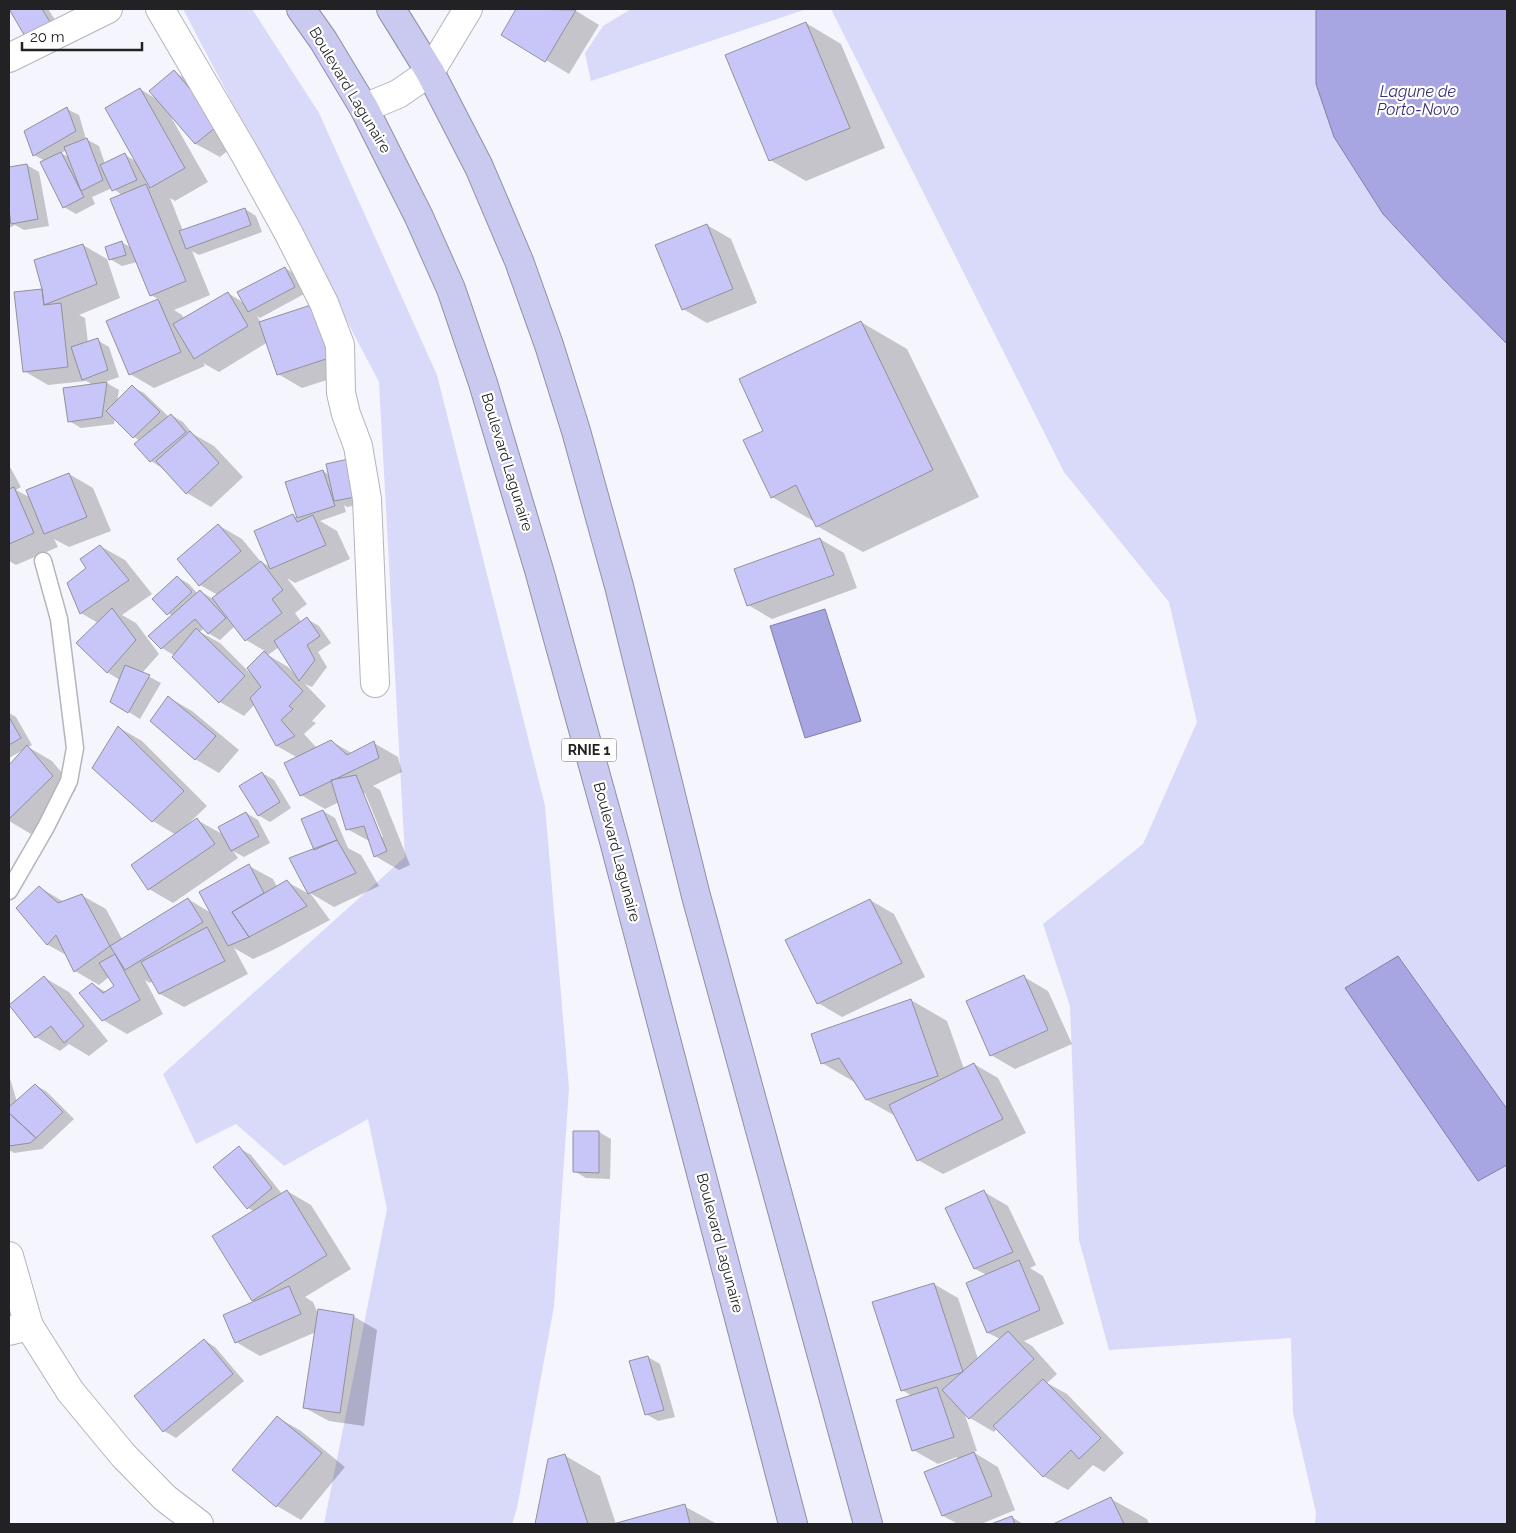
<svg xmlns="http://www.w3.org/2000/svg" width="1516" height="1533" font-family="Raleway,sans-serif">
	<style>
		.green { fill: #d9d9fa }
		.water { fill: #a7a5e2; stroke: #7f7ea9 }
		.shadow { fill: #0003; fill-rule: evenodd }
		.building { fill: #c8c6f9; stroke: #919198 }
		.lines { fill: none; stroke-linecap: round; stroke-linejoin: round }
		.lane-casing { stroke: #b4b4bc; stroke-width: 19 }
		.street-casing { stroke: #b4b4bc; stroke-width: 30 }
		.secondary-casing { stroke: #b4b4bc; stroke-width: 30 }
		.highway-casing { stroke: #8f8fa8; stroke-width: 30 }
		.lane { stroke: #fff; stroke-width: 16 }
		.street { stroke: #fff; stroke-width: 28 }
		.secondary { stroke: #fff; stroke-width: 28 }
		.highway { stroke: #cac9ef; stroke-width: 28 }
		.labels { text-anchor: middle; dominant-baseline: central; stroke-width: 4.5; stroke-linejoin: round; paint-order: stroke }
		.shield { fill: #fff; stroke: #646466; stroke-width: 1 }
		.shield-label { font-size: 14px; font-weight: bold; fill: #222224 }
		.street-label { font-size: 15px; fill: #222224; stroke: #fff }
		.water-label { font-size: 16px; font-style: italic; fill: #3b3078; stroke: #fff }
	</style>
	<rect width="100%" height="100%" fill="#f5f5fd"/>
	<path class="green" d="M183,9H252L319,113L437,375L545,806L569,1088L554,1306L517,1508L512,1524H324L387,1209L368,1119L284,1166L236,1124L196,1144L163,1074L405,857L379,382Z
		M631,9H807L591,81L585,53L603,26Z
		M831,9H1316V84L1334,137L1383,214L1447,283L1507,344V1109L1399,956L1478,1181L1507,1165V1524H1315L1316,1513L1293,1413L1291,1338L1109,1350L1079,1240L1070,1006L1043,924L1143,844L1197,722L1169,602L1064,472Z"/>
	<path class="water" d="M1316,9H1507V344L1447,283L1383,214L1334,137L1316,84Z
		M825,609L861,721L805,738L770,626Z
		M1398,956L1507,1109V1165L1478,1181L1345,988Z"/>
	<path class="shadow" d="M9,9H48L61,29L27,37Z
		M518,9H573L599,25L569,74L503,34Z
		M806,23L841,44L885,148L806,181L770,160Z
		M174,72L198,86L243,138L220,157L196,144L172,116L171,117L208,182L175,201L170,198L183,231L245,209L256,216L262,232L199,255L192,251L210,295L174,310L182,315L184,319L228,293L244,303L285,268L297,275L306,293L260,318L257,316L261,323L311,307L352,372L302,388L278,374L268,342L219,372L203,363L205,366L154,388L130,374L108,322L160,300L151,295L137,262L122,266L110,259L121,242L132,248L122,195L112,188L92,197L95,204L76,214L64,207L45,161L34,155L67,109L79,115L86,139L99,146L105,164L125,155L137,162L140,89L158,100ZM67,150L70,158L61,153ZM146,179L152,189L148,186L145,180Z
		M27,165L39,172L49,226L24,230L15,225L9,228V168Z
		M707,225L731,239L757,303L707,323L683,309Z
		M83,245L107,259L120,298L79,315L85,318L88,343L97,340L109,347L119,377L105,382L119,390L117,402L132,387L144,393L169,417L171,415L183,422L193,434L214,446L243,477L211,507L187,493L162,468L151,461L140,441L134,437L115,418L114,424L81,428L69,421L93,385L86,381L48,385L24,371L44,290Z
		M861,322L907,349L979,497L863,552L817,526L815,522L772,497L765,431Z
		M9,465L21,487L16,490L31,498L69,474L93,488L111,531L69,547L54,539L58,547L16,565L9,561Z
		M323,471L372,502L347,507L344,505L346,512L320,521L337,531L350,559L295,583L287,578L307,604L295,613L302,623L307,619L319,626L331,643L318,652L327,667L312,687L305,684L326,706L312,721L316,723L304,734L317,748L331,741L353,754L374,743L398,757L402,772L373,786L380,790L410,865L399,870L375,856L371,842L347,829L339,802L325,809L301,795L298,758L277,746L255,704L244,716L220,702L175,656L162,648L150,636L172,616L153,599L177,577L189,584L198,594L200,591L213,599L218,595L200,585L218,525L242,539L261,562L271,567L293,515L299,519L287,483ZM235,626L246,640L265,651L249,668L251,674L220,643L200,632L204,628L208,633L220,640ZM279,647L295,672L294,673L288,667L268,655ZM365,793L383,837H380L363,794Z
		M820,539L844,553L857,588L772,619L748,605Z
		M100,546L125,560L152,594L122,615L136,623L159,654L142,673L161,683L140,719L111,701L120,680L107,672L98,623L81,613L87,568Z
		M168,697L192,711L239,750L219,773L195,759Z
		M9,713L16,717L32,745L28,747L52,761L76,790L31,834L9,821V766L25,749L9,758Z
		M118,727L142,741L207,806L187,825L197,820L224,835L246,813L258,820L270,843L244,857L233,851L238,858L173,903L149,889L176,835L153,821L94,767Z
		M262,773L274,780L291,808L270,822L258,815Z
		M323,811L335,818L348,848L361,855L379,886L334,907L310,893L330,920L273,950L253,959L234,948L248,974L184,1007L160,994L153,981L150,983L145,980L163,1014L127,1034L103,1020L92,984L106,992L115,986L109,977L99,985L75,971L68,956L48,945L18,908L39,887L64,902L81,895L106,909L122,939L188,899L211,913L249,866L273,879L277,887L287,882L311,895L290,859L315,849Z
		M870,900L894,914L925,977L842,1017L818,1003Z
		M1024,977L1048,991L1072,1044L1015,1069L991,1055Z
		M45,978L69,992L108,1041L89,1056L69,1044L60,1051L36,1037Z
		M911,1000L947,1021L964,1069L974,1064L998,1078L1026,1133L943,1174L918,1160L897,1117L867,1100L856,1083L822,1063Z
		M9,1075L17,1102L36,1085L47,1092L74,1119L42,1149L14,1153L9,1150Z
		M599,1132L611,1139L610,1179L586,1178L574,1171Z
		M239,1148L251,1155L282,1194L287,1191L311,1205L351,1269L305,1297L313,1302L318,1314L353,1316L377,1330L364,1426L329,1421L305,1408L316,1332L260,1356L236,1342L256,1302L252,1300L254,1211L248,1208Z
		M984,1192L1008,1206L1036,1265L1030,1268L1043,1276L1064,1324L1024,1341L1032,1346L1057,1374L1047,1383L1067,1394L1124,1453L1104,1472L1093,1465L1068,1490L1043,1476L997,1428L994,1432L970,1418L964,1412L977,1451L973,1452L998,1467L1015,1510L981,1524H958L943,1516L926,1472L958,1459L957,1457L938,1464L913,1450L912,1396L902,1390L934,1284L958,1298L978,1359L1000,1339L988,1333L967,1283L987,1275L975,1269Z
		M204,1340L215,1347L244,1381L176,1438L164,1431Z
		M648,1357L660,1364L675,1417L658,1421L646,1414Z
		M277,1417L301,1431L345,1467L301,1520L277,1506Z
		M564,1455L600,1476L616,1524L684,1506L717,1524H536L549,1460Z
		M1111,1499L1147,1519L1149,1524H1056Z
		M1012,1517L1023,1524H994Z"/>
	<path class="building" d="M9,9H42L50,22L26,38Z
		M516,9L576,10L545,62L501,35Z
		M806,22L850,128L769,161L725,55Z
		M174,70L220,124L195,144L149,91Z
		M140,88L185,168L150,188L105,108Z
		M67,107L76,131L33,156L24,131Z
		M87,138L103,180L81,191L64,147Z
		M61,152L84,197L63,208L40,162Z
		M125,153L137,180L112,191L100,165Z
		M27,164L38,219L11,224L9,210V167Z
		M146,184L186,281L150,296L110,199Z
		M245,208L251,225L186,249L179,231Z
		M707,224L733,289L682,310L655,245Z
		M122,241L126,255L109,260L105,247Z
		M83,244L97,284L44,305L42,289L34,260Z
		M285,267L295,287L248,312L237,292Z
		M42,289L44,305L61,303L68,367L23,372L14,292Z
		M228,292L248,326L194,359L173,324Z
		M158,299L181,352L129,375L106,321Z
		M311,305L329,358L277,375L259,322Z
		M861,321L933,470L816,527L796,485L771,498L743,440L763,431L739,379Z
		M98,338L108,370L82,380L71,347Z
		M107,382L102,417L68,422L63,388Z
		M132,385L160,412L133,438L106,411Z
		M171,414L186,432L150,462L134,444Z
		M190,431L219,463L186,494L156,461Z
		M353,458L361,496L334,501L326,464Z
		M323,470L335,506L297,518L285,482Z
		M69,473L87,517L44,534L26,490Z
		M14,487L34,533L9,544V489Z
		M293,514L297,522L313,515L326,545L270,569L254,531Z
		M218,524L241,551L199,586L177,559Z
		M820,538L834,575L747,606L734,569Z
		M100,545L129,580L80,614L67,583L86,568L80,559Z
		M261,561L283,590L272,599L282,613L245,641L212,598Z
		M177,576L192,592L167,615L152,599Z
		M200,590L226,618L208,634L195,619L161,649L148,636Z
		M112,608L136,640L107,673L76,643Z
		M307,617L320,636L307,645L315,660L299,681L274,641Z
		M196,628L245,676L219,703L172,657Z
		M264,651L303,691L289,706L293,709L281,720L295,736L276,746L250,698L261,687L247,668Z
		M125,665L150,675L128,713L110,702Z
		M168,696L216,736L195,760L150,721Z
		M9,717L21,738L9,745Z
		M118,726L184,791L152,822L92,768Z
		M331,740L347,755L374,741L379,758L300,796L284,763Z
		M27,745L53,776L9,819V765Z
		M262,772L280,802L258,816L239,786Z
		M356,775L387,851L374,857L364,826L346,830L331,780Z
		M323,810L337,840L314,850L301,819Z
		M246,812L259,836L231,851L218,827Z
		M197,818L215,844L148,890L131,865Z
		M337,840L356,873L308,894L289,858Z
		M249,864L264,893L232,912L249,937L228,946L199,892Z
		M287,880L307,906L249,937L232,912Z
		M39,886L58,903L82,894L110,946L74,972L56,935L47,945L16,908Z
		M188,898L203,922L125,970L110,946Z
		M870,899L902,963L817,1004L785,940Z
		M207,927L225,961L159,994L141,962Z
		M115,954L140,1000L102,1021L79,993L92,983L103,993L114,986L99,963Z
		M1024,975L1048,1030L990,1056L966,1001Z
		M44,976L84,1026L64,1043L51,1026L35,1038L9,1005Z
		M911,999L938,1076L866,1100L839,1058L821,1064L811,1034Z
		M974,1063L1003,1119L917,1161L889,1105Z
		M35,1084L63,1112L36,1138L9,1113V1107Z
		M9,1113L36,1138L30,1143L9,1146Z
		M573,1131H599V1173L573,1172Z
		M239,1146L272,1188L247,1209L213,1167Z
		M287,1190L327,1255L252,1301L212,1236Z
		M984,1190L1013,1252L974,1269L945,1208Z
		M1019,1260L1040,1310L987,1333L966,1283Z
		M934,1283L963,1372L901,1391L872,1302Z
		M289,1286L301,1314L235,1343L223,1315Z
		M318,1309L354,1315L340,1413L303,1408Z
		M1008,1331L1034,1359L969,1419L942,1390Z
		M204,1339L233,1374L163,1432L134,1396Z
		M648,1356L664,1410L645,1415L629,1361Z
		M1043,1379L1101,1438L1079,1459L1071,1450L1043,1477L993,1426Z
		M937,1387L954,1437L912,1451L896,1400Z
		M277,1416L322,1453L276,1507L232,1470Z
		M974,1452L992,1496L942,1516L924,1472Z
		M565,1454L588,1524H535L548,1459Z
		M1111,1497L1124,1524H1053Z
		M685,1504L690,1524H613Z
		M1012,1516L1015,1524H991Z"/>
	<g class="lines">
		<g class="lane-casing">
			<path id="lane" d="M9,891L46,827L69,781L75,748L59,619L43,561"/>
		</g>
		<g class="street-casing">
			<path id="street" d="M160,9L246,156L288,232L324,303L340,345L341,393L346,414L358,446L367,499L375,683
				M9,58L108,9
				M364,108L398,94L430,72L468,9
				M9,1331L29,1326"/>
		</g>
		<g class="secondary-casing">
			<path id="secondary" d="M9,1256L29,1326L70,1391L123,1455L165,1498L199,1524"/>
		</g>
		<g class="highway-casing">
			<path id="highway" d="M301,9L323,40L364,108L419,217L451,289L483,383L539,570L614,841L793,1524
				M391,9L430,72L479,167L519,261L549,345L576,431L619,586L696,896L868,1524"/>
		</g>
		<use href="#lane" class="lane"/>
		<use href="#street" class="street"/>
		<use href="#secondary" class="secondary"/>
		<use href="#highway" class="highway"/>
	</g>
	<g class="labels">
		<rect class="shield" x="561.5" y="738.5" width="55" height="23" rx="4"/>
		<g class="shield-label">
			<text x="589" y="750">RNIE 1</text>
		</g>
		<g class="street-label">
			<text transform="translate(350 90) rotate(59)">Boulevard Lagunaire</text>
			<text transform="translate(507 462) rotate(73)">Boulevard Lagunaire</text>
			<text transform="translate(617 852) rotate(75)">Boulevard Lagunaire</text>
			<text transform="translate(720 1243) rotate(75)">Boulevard Lagunaire</text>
		</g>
		<g class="water-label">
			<text x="1418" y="91">Lagune de<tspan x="1418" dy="18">Porto-Novo</tspan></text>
		</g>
	</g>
	<rect width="1516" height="1533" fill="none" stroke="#222224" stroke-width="20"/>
	<path d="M22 42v8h120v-8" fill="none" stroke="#222224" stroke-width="2.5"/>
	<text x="30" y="42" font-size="15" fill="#222224" stroke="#ffffff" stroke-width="4" paint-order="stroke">20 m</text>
</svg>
